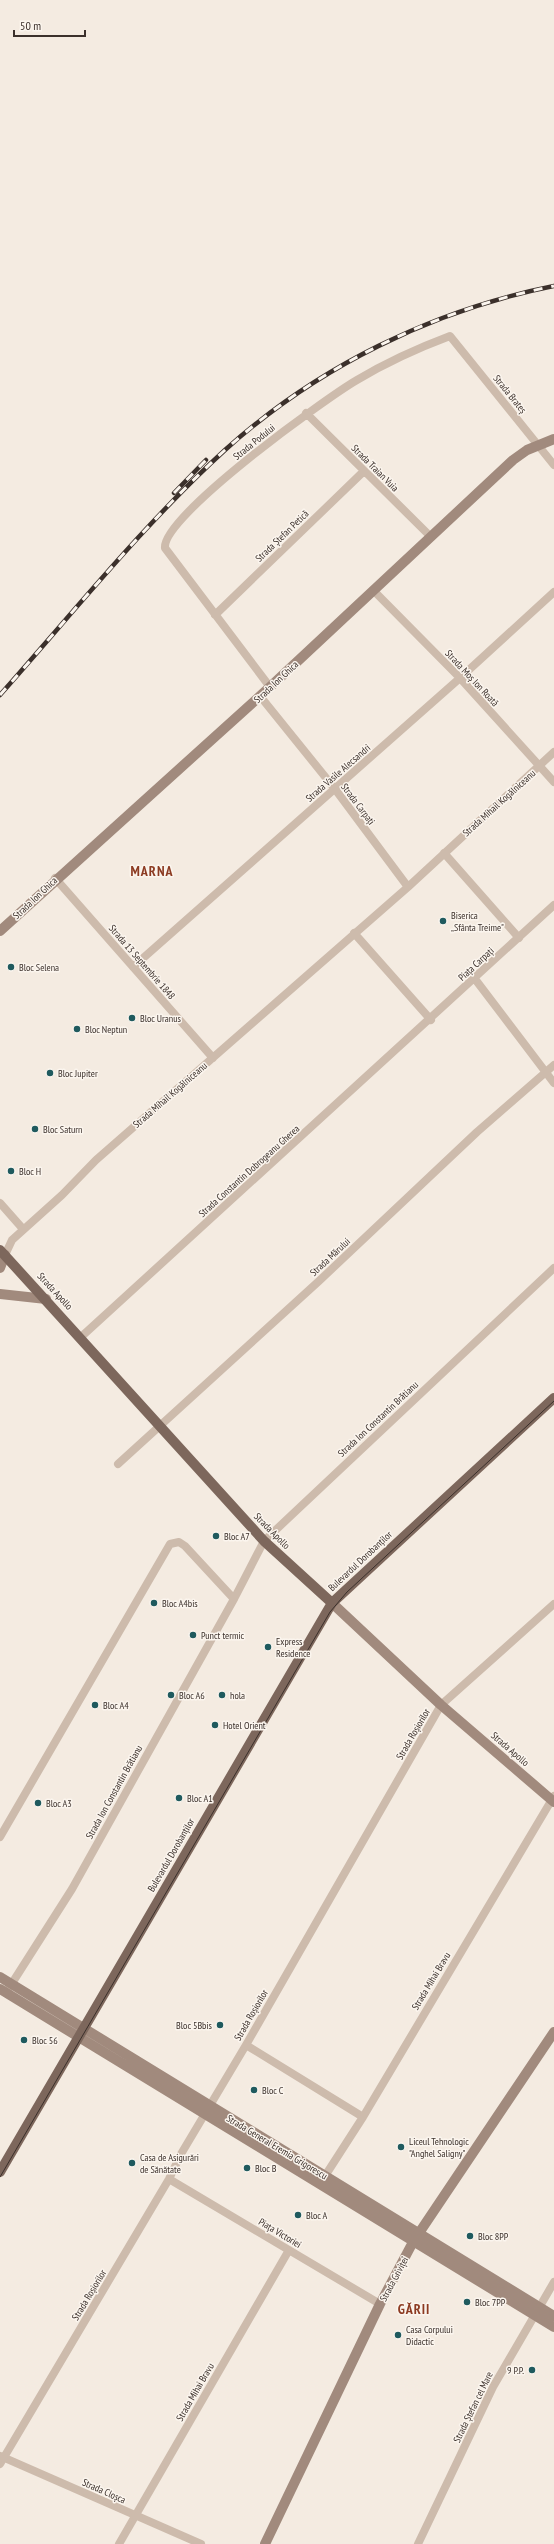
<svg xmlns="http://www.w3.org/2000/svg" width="554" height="2544" font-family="'PT Sans Narrow',sans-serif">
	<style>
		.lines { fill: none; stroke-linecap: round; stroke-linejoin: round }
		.street { stroke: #cdbbac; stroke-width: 8 }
		.secondary { stroke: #a18a7d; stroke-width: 10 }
		.primary { stroke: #7d675c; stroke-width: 10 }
		.tram { stroke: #3b302b; stroke-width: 1 }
		.rail-casing { stroke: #3b302b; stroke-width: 4.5 }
		.rail { stroke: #fbf5ee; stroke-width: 3; stroke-dasharray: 9; stroke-linecap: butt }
		.poi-dot { fill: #1f5a5e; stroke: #fbf5ee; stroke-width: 1.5 }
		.labels { text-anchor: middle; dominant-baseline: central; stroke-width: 3; stroke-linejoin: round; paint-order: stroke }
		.street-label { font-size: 10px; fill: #3b302b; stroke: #fbf5ee }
		.poi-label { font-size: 10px; fill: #3b302b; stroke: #fbf5ee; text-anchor: start }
		.district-label { font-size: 14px; font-weight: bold; letter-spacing: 1px; fill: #8c3b22; stroke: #fbf5ee }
	</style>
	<rect width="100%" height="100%" fill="#f4ebe1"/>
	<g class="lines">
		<path class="street" d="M306,413L430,536
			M373,590L460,678L554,782
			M215,615L364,471
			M270,687L165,548C161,517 326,398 357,380C387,362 418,348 450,336L554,465
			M260,696L335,789L408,887
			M444,853L519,938
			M55,878L213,1058
			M354,933L431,1020
			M133,967L460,678L554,592
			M475,979L554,1083
			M0,1203L23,1229
			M5,1255L12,1240L62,1195L96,1160L408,887L554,752
			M81,1337L554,905
			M118,1464L319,1281L477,1132L554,1065
			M0,1837L170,1544L179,1542L185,1546L234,1599
			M9,1988L72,1889L234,1599L264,1541L554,1268
			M246,2045L363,2117
			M325,2176L363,2117L554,1796
			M169,2179L380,2304
			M0,2456L201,2544
			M0,2464L169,2179L181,2154L246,2045L441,1705L554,1604
			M119,2544L289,2250
			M418,2544L493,2387L554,2282"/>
		<path class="secondary" d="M0,931L270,687L513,460L527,450L554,439
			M0,1268L5,1255
			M0,1294L46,1299
			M332,1603L441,1705L554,1802
			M0,1977L554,2316
			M0,1989L554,2327
			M265,2544L380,2304L413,2242L554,2032"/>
		<path class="primary" d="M0,1250L264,1541L332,1603
			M0,2172L332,1603L554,1398"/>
		<path class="tram" d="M0,2177L330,1612L347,1592L554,1401"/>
		<g class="rail-casing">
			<path id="rail" d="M174,493L206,460
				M0,695C72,614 145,523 225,450C317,367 433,310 554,286"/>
		</g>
		<use href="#rail" class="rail"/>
	</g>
	<g class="poi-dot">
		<circle cx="443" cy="921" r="4"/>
		<circle cx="11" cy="967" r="4"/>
		<circle cx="132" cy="1018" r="4"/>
		<circle cx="77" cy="1029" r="4"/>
		<circle cx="50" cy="1073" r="4"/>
		<circle cx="35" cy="1129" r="4"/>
		<circle cx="11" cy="1171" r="4"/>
		<circle cx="216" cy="1536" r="4"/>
		<circle cx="154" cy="1603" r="4"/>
		<circle cx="193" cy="1635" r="4"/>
		<circle cx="268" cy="1647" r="4"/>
		<circle cx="171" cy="1695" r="4"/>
		<circle cx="222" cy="1695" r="4"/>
		<circle cx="95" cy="1705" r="4"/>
		<circle cx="215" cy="1725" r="4"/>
		<circle cx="179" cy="1798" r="4"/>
		<circle cx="38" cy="1803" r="4"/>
		<circle cx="220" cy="2025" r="4"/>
		<circle cx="24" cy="2040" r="4"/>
		<circle cx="254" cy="2090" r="4"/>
		<circle cx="401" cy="2147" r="4"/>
		<circle cx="132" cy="2163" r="4"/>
		<circle cx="247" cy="2168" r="4"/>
		<circle cx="298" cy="2215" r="4"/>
		<circle cx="470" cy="2236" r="4"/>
		<circle cx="467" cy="2302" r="4"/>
		<circle cx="398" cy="2335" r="4"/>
		<circle cx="532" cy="2370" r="4"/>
	</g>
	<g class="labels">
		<g class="street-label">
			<text transform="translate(510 394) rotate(51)">Strada Brateș</text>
			<text transform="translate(254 442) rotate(-39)">Strada Podului</text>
			<text transform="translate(375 468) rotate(45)">Strada Traian Vuia</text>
			<text transform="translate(282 536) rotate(-44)">Strada Ștefan Petică</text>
			<text transform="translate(472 678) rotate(47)">Strada Moș Ion Roată</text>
			<text transform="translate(276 682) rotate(-43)">Strada Ion Ghica</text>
			<text transform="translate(338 773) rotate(-41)">Strada Vasile Alecsandri</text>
			<text transform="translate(499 803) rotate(-42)">Strada Mihail Kogălniceanu</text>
			<text transform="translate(358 804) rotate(53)">Strada Carpați</text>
			<text transform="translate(35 898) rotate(-43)">Strada Ion Ghica</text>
			<text transform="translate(142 962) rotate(49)">Strada 13 Septembrie 1848</text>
			<text transform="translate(476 964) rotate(-43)">Piața Carpați</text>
			<text transform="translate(170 1095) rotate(-41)">Strada Mihail Kogălniceanu</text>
			<text transform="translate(249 1171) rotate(-42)">Strada Constantin Dobrogeanu Gherea</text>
			<text transform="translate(330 1257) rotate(-43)">Strada Mărului</text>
			<text transform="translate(55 1291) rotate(47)">Strada Apollo</text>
			<text transform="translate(378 1419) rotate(-43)">Strada Ion Constantin Brătianu</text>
			<text transform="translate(272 1531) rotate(45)">Strada Apollo</text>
			<text transform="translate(360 1561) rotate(-43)">Bulevardul Dorobanților</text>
			<text transform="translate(413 1734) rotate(-60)">Strada Roșiorilor</text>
			<text transform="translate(510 1749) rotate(41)">Strada Apollo</text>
			<text transform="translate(114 1792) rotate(-61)">Strada Ion Constantin Brătianu</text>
			<text transform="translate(171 1855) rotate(-60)">Bulevardul Dorobanților</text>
			<text transform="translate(431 1981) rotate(-59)">Strada Mihai Bravu</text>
			<text transform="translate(251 2015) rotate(-60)">Strada Roșiorilor</text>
			<text transform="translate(277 2147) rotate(31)">Strada General Eremia Grigorescu</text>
			<text transform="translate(280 2233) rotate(31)">Piața Victoriei</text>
			<text transform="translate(394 2279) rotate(-62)">Strada Griviței</text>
			<text transform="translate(89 2295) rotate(-59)">Strada Roșiorilor</text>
			<text transform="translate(195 2392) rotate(-60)">Strada Mihai Bravu</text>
			<text transform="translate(473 2407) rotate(-64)">Strada Ștefan cel Mare</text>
			<text transform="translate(104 2491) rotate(24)">Strada Cloșca</text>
		</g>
		<g class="poi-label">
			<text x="451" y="915">Biserica<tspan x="451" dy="12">„Sfânta Treime"</tspan></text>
			<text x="19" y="967">Bloc Selena</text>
			<text x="140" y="1018">Bloc Uranus</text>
			<text x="85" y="1029">Bloc Neptun</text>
			<text x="58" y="1073">Bloc Jupiter</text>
			<text x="43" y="1129">Bloc Saturn</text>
			<text x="19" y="1171">Bloc H</text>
			<text x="224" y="1536">Bloc A7</text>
			<text x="162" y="1603">Bloc A4bis</text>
			<text x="201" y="1635">Punct termic</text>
			<text x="276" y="1641">Express<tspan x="276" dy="12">Residence</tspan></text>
			<text x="179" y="1695">Bloc A6</text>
			<text x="230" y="1695">hola</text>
			<text x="103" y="1705">Bloc A4</text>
			<text x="223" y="1725">Hotel Orient</text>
			<text x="187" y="1798">Bloc A1</text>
			<text x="46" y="1803">Bloc A3</text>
			<text x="212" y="2025" text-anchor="end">Bloc 5Bbis</text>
			<text x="32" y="2040">Bloc 56</text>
			<text x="262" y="2090">Bloc C</text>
			<text x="409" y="2141">Liceul Tehnologic<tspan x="409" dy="12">"Anghel Saligny"</tspan></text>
			<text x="140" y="2157">Casa de Asigurări<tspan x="140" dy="12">de Sănătate</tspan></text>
			<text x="255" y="2168">Bloc B</text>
			<text x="306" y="2215">Bloc A</text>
			<text x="478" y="2236">Bloc 8PP</text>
			<text x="475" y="2302">Bloc 7PP</text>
			<text x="406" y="2329">Casa Corpului<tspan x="406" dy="12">Didactic</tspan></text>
			<text x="524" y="2370" text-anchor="end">9 P.P.</text>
		</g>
		<g class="district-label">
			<text x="152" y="871">MARNA</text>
			<text x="414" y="2309">GĂRII</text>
		</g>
	</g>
	<path d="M14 30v6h71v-6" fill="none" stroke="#3b302b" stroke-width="2"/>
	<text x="20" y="30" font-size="12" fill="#3b302b" stroke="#fbf5ee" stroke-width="3" paint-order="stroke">50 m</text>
</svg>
